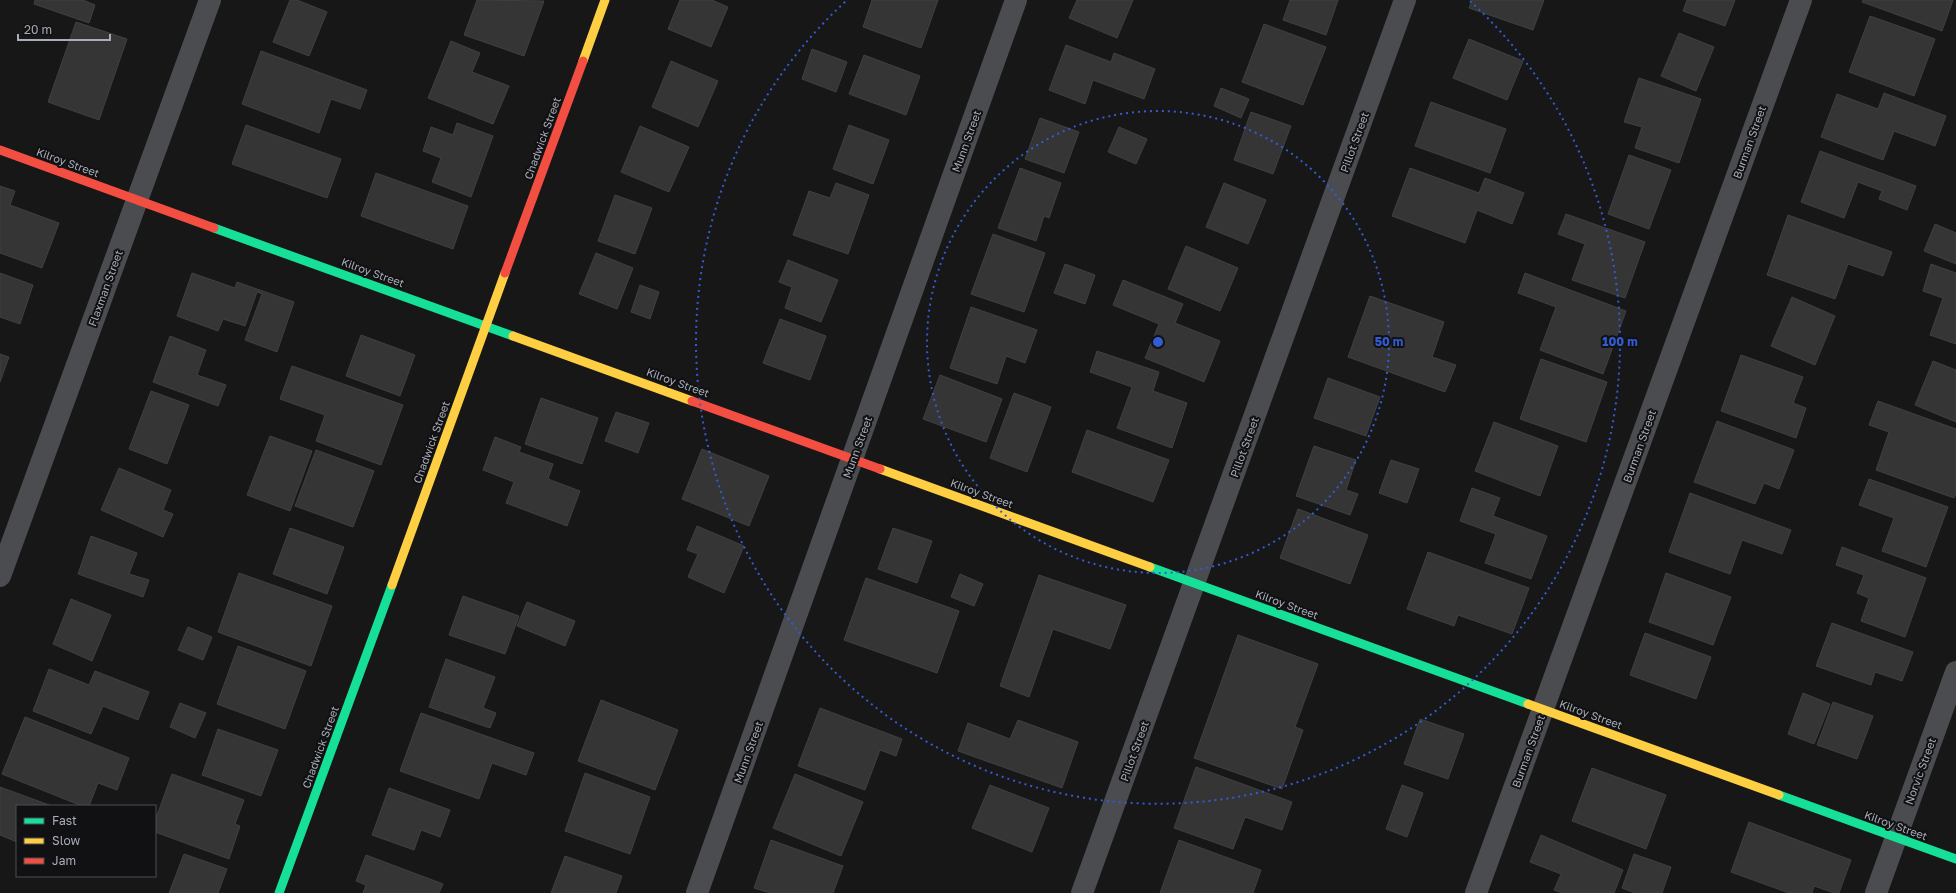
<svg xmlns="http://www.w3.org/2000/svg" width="1956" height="893" font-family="'Golos Text',sans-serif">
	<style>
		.building { fill: #353536; stroke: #3f4043 }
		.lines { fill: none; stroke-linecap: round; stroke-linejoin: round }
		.street { stroke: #4b4c50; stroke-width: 22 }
		.fast { stroke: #16e098; stroke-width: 9 }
		.slow { stroke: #ffcf43; stroke-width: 9 }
		.jam { stroke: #f24e42; stroke-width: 9 }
		.ring { fill: none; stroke: #325cd3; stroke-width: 2; stroke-dasharray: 2 4 }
		.labels { text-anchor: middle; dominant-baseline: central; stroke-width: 4; stroke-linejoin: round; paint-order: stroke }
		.street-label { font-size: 11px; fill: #a8adb8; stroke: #111113 }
		.centre { fill: #325cd3; stroke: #111113; stroke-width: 2 }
		.ring-label { font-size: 12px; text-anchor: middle; font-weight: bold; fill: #325cd3; stroke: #111113; stroke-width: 4; stroke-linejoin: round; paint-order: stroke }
	</style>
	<rect width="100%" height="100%" fill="#171717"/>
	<path class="building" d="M35,0H83L95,5L89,23L34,4Z
		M290,0H297L327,12L309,56L273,42Z
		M477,0L544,1L524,56L464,35Z
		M680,0H712L728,7L711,47L668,29Z
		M872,0H938L921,48L863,27Z
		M1077,0H1133L1117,38L1069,18Z
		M1290,0H1338L1326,35L1283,20Z
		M1472,0H1544L1533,30L1469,8Z
		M1687,0H1735L1725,26L1683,11Z
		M1863,0H1953L1942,31L1862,2Z
		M1870,16L1935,39L1914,96L1849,72Z
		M76,22L127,39L99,120L48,102Z
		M1264,24L1326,47L1303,105L1242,82Z
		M1679,33L1714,47L1696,91L1661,76Z
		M1469,39L1523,61L1507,100L1453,78Z
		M451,41L480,53L472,72L509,86L493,124L428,98Z
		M1066,45L1111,62L1114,53L1155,69L1144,99L1093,80L1085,104L1049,90Z
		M812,49L847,62L836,92L802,79Z
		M261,51L367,90L360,109L331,99L319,133L242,104Z
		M864,55L920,76L906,115L849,94Z
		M671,61L718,81L698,127L652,107Z
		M1639,78L1701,99L1679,163L1635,148L1642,127L1624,122Z
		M1221,88L1249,99L1241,118L1214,106Z
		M1884,93L1946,116L1935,146L1894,131L1883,160L1821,137L1837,94L1878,109Z
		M1431,102L1506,129L1490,173L1415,146Z
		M1251,112L1291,126L1273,174L1234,160Z
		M1040,118L1079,132L1064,173L1025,159Z
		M457,123L493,136L471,197L432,182L441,158L423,151L431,127L453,135Z
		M246,125L341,159L327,198L232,164Z
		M849,125L889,140L873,184L833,169Z
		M640,126L689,147L669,192L621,172Z
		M1119,127L1147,139L1136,164L1108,152Z
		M1820,151L1916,186L1907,210L1879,199L1882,191L1858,182L1844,218L1801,202Z
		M1629,155L1671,170L1649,229L1608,214Z
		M1020,168L1061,183L1049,218L1044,216L1036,241L998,228Z
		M1410,168L1479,193L1485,178L1524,193L1512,224L1477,210L1465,243L1392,216Z
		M376,173L468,206L453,249L361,216Z
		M836,183L869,195L848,254L793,235L809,191L830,198Z
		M1224,183L1266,200L1248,244L1206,227Z
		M0,186L15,191L10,205L59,223L42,268L0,253Z
		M615,195L652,208L635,254L598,241Z
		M1566,214L1645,242L1625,298L1572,280L1585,244L1558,234Z
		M1788,215L1892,252L1883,276L1848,264L1835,299L1767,275Z
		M1935,224L1956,233V264L1924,251Z
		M993,234L1045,253L1024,312L971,294Z
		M1186,246L1238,268L1220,311L1168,289Z
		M596,253L633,268L617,309L579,294Z
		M788,260L838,280L821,322L785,308L792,287L779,282Z
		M1065,264L1095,275L1085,304L1054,293Z
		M1931,264L1956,273V344L1930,335L1943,298L1923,291Z
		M0,273L33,285L20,324L0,317Z
		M192,273L235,288L237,282L294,302L277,352L245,340L262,294L257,292L245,326L223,319L218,331L177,316Z
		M1525,273L1626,311L1603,374L1540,350L1556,307L1518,293Z
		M1123,280L1183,304L1175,323L1220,341L1204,382L1145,358L1159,324L1113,305Z
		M640,285L659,292L650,319L631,312Z
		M1370,296L1444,322L1432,357L1456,365L1445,392L1348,357Z
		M1792,297L1835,316L1815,365L1771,346Z
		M971,307L1037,330L1025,363L1006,356L997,384L950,368Z
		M780,319L826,336L810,380L763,363Z
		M361,335L415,355L400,396L346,376Z
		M170,336L206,350L197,375L226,385L218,406L153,382Z
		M1097,351L1159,372L1153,391L1187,403L1172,448L1117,428L1132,387L1090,372Z
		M0,354L9,357L0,382Z
		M1741,355L1803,377L1793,403L1806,408L1796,438L1721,411Z
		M1541,359L1607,382L1586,442L1520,419Z
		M1933,361L1956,370V422L1915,405Z
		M292,366L403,405L381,465L316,441L325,415L280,399Z
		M940,375L1002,399L986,442L923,419Z
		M1328,378L1380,397L1366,436L1314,418Z
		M151,391L189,405L167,464L129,449Z
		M1014,393L1051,407L1027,472L990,458Z
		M541,398L598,418L582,464L525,444Z
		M1878,401L1956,429V493L1954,498L1876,470L1889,432L1869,425Z
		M616,412L649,423L638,453L605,441Z
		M1717,421L1794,450L1779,489L1764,483L1755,504L1694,482Z
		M1494,422L1558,446L1540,496L1475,471Z
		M1087,430L1169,460L1153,502L1072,472Z
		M270,436L312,451L290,511L247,495Z
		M495,437L521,447L519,452L553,464L548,479L580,491L567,526L506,503L514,482L483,470Z
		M1314,446L1356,460L1346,490L1358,494L1350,515L1296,496Z
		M702,449L769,476L749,526L682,499Z
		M316,450L374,471L353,527L295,506Z
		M1391,460L1419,469L1407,503L1379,493Z
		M119,468L171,490L163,510L173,514L163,537L101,510Z
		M1869,479L1948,507L1926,567L1882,551L1894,518L1859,505Z
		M1472,488L1500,498L1493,516L1547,536L1531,579L1485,563L1496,534L1460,521Z
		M1690,493L1791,530L1782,554L1742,540L1730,574L1669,552Z
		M1298,509L1368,535L1350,584L1280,558Z
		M697,526L744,546L724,593L688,577L698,554L687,550Z
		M290,528L344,547L327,594L273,574Z
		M893,528L932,541L917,583L878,569Z
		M91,536L137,553L129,574L149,580L143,597L78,574Z
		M1842,547L1926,578L1905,637L1861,621L1869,598L1857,593L1864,575L1836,565Z
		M1428,552L1529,588L1512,634L1458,615L1454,626L1407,609Z
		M239,573L332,606L311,666L218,632Z
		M1666,573L1731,597L1713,645L1649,622Z
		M960,574L983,584L974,606L951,597Z
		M1039,575L1126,605L1110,649L1053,629L1029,697L1000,686Z
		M866,578L959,611L937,673L844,640Z
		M463,596L519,616L505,654L449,635Z
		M71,599L111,615L92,661L53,644Z
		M527,602L575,621L565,646L517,626Z
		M1832,623L1913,652L1902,681L1875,672L1871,685L1816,666Z
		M188,627L212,637L203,660L178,650Z
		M1645,633L1711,657L1696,699L1630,675Z
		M1238,635L1318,664L1295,727L1303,730L1282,789L1194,758Z
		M238,646L306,671L285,729L217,704Z
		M446,659L495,677L483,708L496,713L490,728L429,707Z
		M49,669L89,685L95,671L149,692L138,720L103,706L91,734L33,711Z
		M1803,693L1830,704L1814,744L1788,734Z
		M601,700L678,730L655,790L578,761Z
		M1833,702L1873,716L1857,759L1817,745Z
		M180,703L206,713L195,738L170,727Z
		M820,708L902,739L896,756L880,750L865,790L798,766Z
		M421,713L534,753L526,775L492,763L479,799L400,771Z
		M25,717L129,758L117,790L98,783L89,806H82L2,774Z
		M1420,719L1464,734L1448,779L1404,764Z
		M1018,720L1078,742L1062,788L958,751L968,723L1010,739Z
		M218,729L278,750L261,796L202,775Z
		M1196,767L1292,802L1282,830L1245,817L1233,849L1174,828Z
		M1592,768L1666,795L1646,849L1572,821Z
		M585,773L650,797L630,854L565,831Z
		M172,774L244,800L235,824L240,826L229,859L155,832V821Z
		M795,774L863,802L841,856L773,828Z
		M990,785L1049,808L1032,852L972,828Z
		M1402,785L1423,793L1407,837L1386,829Z
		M0,787L52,806H17V842L0,835Z
		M389,788L450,810L440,837L421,830L414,850L372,835Z
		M1749,822L1851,860L1839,893H1834L1814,886L1812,893H1789L1731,872Z
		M1541,835L1623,870L1614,893H1562L1554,890L1561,874L1530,862Z
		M771,840L843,866L833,893H770L754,888Z
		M1179,840L1261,870L1253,893H1160Z
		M184,854L227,869L218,893H169Z
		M1634,854L1671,867L1662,893H1635L1622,888Z
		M366,855L443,884L439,893H363L366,885L356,881Z
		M565,856L622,876L616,893H551Z"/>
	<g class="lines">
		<path class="street" d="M0,576L210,0
			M697,893L1016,0
			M1082,893L1405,0
			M1476,893L1801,0
			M1876,893L1956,672"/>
		<path class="fast" d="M214,228L513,336
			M1150,567L1528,704
			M1779,795L1956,859
			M279,893L392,585"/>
		<path class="slow" d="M583,61L605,0
			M513,336L692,401
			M880,469L1150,567
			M392,585L505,273
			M1528,704L1779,795"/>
		<path class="jam" d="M0,150L214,228
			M505,273L583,61
			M692,401L880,469"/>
	</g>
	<g class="ring">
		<circle cx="1158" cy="342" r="231"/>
		<path d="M1470 1A462 462 0 1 1 846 1"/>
	</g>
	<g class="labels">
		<g class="street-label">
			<text transform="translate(542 138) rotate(-70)">Chadwick Street</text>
			<text transform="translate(966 141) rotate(-70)">Munn Street</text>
			<text transform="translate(1354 142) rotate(-70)">Pillot Street</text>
			<text transform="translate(1749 142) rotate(-70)">Burman Street</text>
			<text transform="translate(68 162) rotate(20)">Kilroy Street</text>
			<text transform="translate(373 272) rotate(20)">Kilroy Street</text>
			<text transform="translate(105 288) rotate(-70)">Flaxman Street</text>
			<text transform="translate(678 382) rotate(20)">Kilroy Street</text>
			<text transform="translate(431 442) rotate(-70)">Chadwick Street</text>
			<text transform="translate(1639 446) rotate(-70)">Burman Street</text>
			<text transform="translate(857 447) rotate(-70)">Munn Street</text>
			<text transform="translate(1244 447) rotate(-70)">Pillot Street</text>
			<text transform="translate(982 493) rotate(20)">Kilroy Street</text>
			<text transform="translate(1287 604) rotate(20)">Kilroy Street</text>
			<text transform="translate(1591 714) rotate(20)">Kilroy Street</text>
			<text transform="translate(320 747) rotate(-70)">Chadwick Street</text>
			<text transform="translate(1134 751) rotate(-70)">Pillot Street</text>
			<text transform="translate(1528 751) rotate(-70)">Burman Street</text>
			<text transform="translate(748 752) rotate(-70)">Munn Street</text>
			<text transform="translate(1920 771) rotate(-70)">Norvic Street</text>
			<text transform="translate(1896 825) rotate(20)">Kilroy Street</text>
		</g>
	</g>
	<circle cx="1158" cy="342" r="6" class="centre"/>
	<g class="ring-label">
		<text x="1389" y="346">50 m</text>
		<text x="1620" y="346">100 m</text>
	</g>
	<rect x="16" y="805" width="140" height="72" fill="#111113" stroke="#4d4f55"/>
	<rect x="24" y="818" width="20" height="6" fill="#16e098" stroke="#4d4f55"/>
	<text x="52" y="825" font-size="12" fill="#a8adb8">Fast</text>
	<rect x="24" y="838" width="20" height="6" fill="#ffcf43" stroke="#4d4f55"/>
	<text x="52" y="845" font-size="12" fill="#a8adb8">Slow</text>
	<rect x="24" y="858" width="20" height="6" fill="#f24e42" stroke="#4d4f55"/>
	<text x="52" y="865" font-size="12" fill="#a8adb8">Jam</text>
	<path d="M18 34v6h92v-6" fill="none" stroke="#a8adb8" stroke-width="2"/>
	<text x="24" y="34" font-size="12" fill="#a8adb8" stroke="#111113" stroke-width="3" paint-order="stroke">20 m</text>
</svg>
